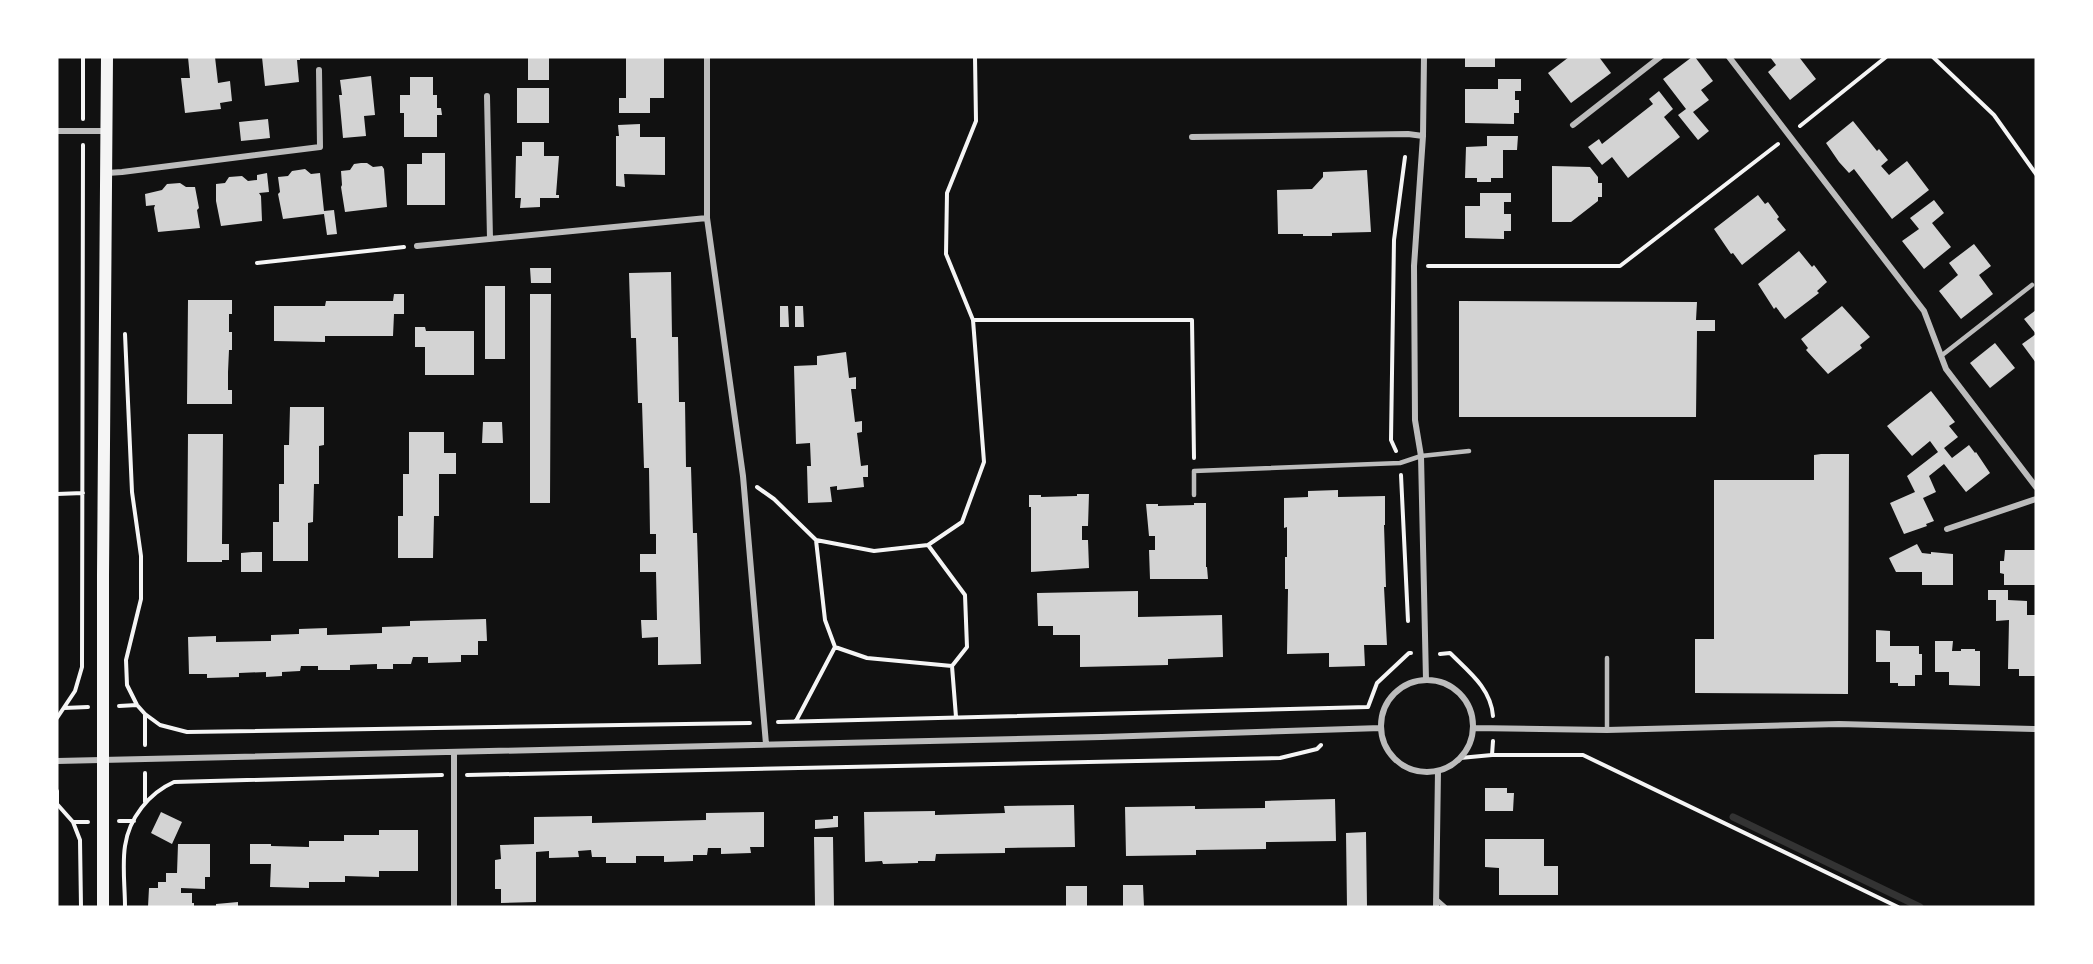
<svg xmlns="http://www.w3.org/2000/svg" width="2093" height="964" font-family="'Golos Text',sans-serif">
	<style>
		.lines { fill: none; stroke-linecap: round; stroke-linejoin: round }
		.stream { stroke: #333; stroke-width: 7 }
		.building { fill: #d3d3d3 }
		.path { stroke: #f5f5f5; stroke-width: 4 }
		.service { stroke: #bcbcbc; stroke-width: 4.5 }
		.minor { stroke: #bcbcbc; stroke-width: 6 }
		.secondary { stroke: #f5f5f5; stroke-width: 12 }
	</style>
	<rect width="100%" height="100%" fill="#111"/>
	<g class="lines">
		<path class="stream" d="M1733,817L1920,907"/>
	</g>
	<path class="building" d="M188,57H215L218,83L230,81L232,101L220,103L221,109L185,113L181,78H190Z
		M262,57H300V60H297L299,82L265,86Z
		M528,57H549V80H528Z
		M626,57H664V98H650V113H619V98H626Z
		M1465,57H1495V67H1465Z
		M1569,57H1599L1611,73L1571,103L1548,73Z
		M1692,57H1695L1713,81L1701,90L1709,100L1693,112L1709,131L1698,140L1678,115L1686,109L1663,79Z
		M1770,57H1799L1816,79L1790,100L1768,72L1776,65Z
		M371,76L375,115L364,116L366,136L343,138L339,95H342L340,80Z
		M410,77H433V95H437V108H441L442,115H437V137H404V113H400V95H410Z
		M1498,79H1521V91H1515V100H1519V113H1514V124L1465,123V89H1498Z
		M517,88H549V123H517Z
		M1659,91L1673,109L1664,117L1680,137L1628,178L1612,157L1602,165L1588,147L1599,139L1602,144L1653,104L1649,99Z
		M268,119L270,138L241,141L239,122Z
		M1853,121L1877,151L1879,149L1888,160L1881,166L1889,175L1907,161L1929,190L1892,219L1854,169L1849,173L1839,162L1826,143Z
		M640,124V137H665V175L624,174L625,187L616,186V136H619L618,125Z
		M1487,136H1518L1517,150H1503V178H1491V182H1477V178H1465L1466,147L1487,146Z
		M522,142H544V156H559L556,195H559V198H540V207L520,208L521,198H515L516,156H522Z
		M422,153H445V205H407V164H422Z
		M361,163H367L373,167L382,166L384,169L387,207L345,212L341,187L342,185L341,171L350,170L354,164Z
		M1552,166L1590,167L1598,177V183H1602V197H1598V201L1571,222H1552Z
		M305,169L311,174L320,173L324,211L334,210L337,234L327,235L324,214L283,219L278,194L280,192L278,177L288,176L292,171Z
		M1367,170L1371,232L1332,233V236H1303V234H1278L1277,190L1312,189L1323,177V172Z
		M267,173L269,192L259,193L261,196L262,221L221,226L216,201V184L225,183L229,177L242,176L248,181L257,180V175Z
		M180,183L186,187H195L199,208L197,210L200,228L158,232L154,208L155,205L146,206L145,194L162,190L167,184Z
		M1480,193H1511V202H1504V214H1511V231H1504V239L1465,238V206H1480Z
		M1758,195L1765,204L1768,202L1779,217L1777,219L1786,230L1742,265L1733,253L1731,254L1714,229Z
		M1934,200L1944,213L1932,223L1951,247L1924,269L1902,241L1919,229L1910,218Z
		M1974,244L1991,266L1979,275L1993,294L1961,319L1939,291L1958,275L1949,263Z
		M1799,251L1812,267L1814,265L1827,282L1817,291L1819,293L1785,319L1776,307L1774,309L1758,284Z
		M530,268H551V283H531Z
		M671,272L672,337H678L679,402H685L686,467H691L693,533H697L701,664L658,665V637L642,638L641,620H657L656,572H640V554H656V534H650L649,468H644L642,403H638L636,338H631L629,273Z
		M485,286H505V359H485Z
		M394,294H404V314H394L393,336H325V342L274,341V306H325L326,301H393Z
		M530,294H551L550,503H530Z
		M188,300H232V314H229V332H232V350H229L228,372V390H232V404H187Z
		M1459,301L1697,302L1696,320H1715V331H1697L1696,417H1459Z
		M780,306H788L789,327H780Z
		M795,306H803L804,327H795Z
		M1842,306L1870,337L1860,345L1862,348L1828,374L1806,350L1808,348L1801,339Z
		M2036,310V363L2022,344L2036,334L2024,319Z
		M415,327H425L426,331H474V375H425V347H415Z
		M1995,343L2015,368L1990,388L1970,363Z
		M846,352L849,378L856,377V389H851L855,422L862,421V432L857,433L861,466L868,465V477H863L864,487L837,490V486L830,487L832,502L808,503L807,466H811L810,443L796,444L794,366L817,365V356Z
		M1931,391L1955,422L1949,426L1958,437L1944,448L1952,458L1969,445L1975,453L1976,452L1990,473L1966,492L1944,464L1929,476L1936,492L1923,498L1934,521L1926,524L1927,526L1904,534L1890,503L1915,492L1907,476L1938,452L1930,441L1912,456L1887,426Z
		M290,407H324V445L319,446V484H314L313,522L308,523V561H273V522H279V484H284V445H289Z
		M483,422H502L503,443H482Z
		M409,432H444V453H456V474H439V516H434L433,558H398V516H403V474H409Z
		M188,434H223L222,544H229V560H222V562H187Z
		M1821,454H1849L1848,694L1695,693V639H1714V480H1814V455Z
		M1338,490V497L1385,496V525H1384L1386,587H1384L1387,645H1364L1365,666L1329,667V653L1287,654L1288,589H1285V557H1287V527L1284,528V498L1308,497V491Z
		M1077,494H1089L1088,526H1082V540H1088L1089,568L1031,572V507H1029V495H1041V497L1077,496Z
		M1194,503H1206V567H1207L1208,579H1150L1149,550H1155V536H1149L1146,504H1158V506L1194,505Z
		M1917,544L1922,553L1931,554V552L1953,554V585H1922V572H1896L1889,558Z
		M2005,550H2036V585H2004V574L2000,573V561H2004Z
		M252,552H262V572H241V553Z
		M1988,590H2008V600L2027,601V615H2036V676H2019V669H2008L2009,620L1996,621V600H1988Z
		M1138,591V617L1222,615L1223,657L1168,659V665L1080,667V635H1053V626H1038L1037,593Z
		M486,619L487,641H478V655H461V662L428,663V657H413L411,664H393V669H377V664L350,665V670H318V666H301L300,671L282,672V676L266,677V672L239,673V677L207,678V674H189L188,637L216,636V642L271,641V635L299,634V629L327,628V635L382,633V627L410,626V621Z
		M1876,630L1890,631V646H1919V654H1922V675H1915V686H1898V683H1890V662H1876Z
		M1935,641H1953L1952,651H1961V649H1975V651H1980V686L1949,685V672H1935Z
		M1485,788H1507V793H1514L1513,811H1485Z
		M1335,799L1336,841L1266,842V849L1196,850V855L1126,856L1125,807L1195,806V809L1265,808V801Z
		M1074,805L1075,847L1005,848V853L936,854L935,861H918V863L883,864L882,861L865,862L864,812L935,811V815L1005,813L1004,806Z
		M161,812L182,822L172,844L151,833Z
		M764,812V847H750L751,853L721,854V848H708L707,855H693V861L664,862V856H636V863H606V857H592L591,850L578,851L579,857L549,858V851L536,852V902L501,903V889H495V860L501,859L500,845L534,844V817L592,816V823L706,820V813Z
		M833,816H838V827L815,829V820L833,819Z
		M379,830H418V871H379V877L345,876V882H309V888L270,887L271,864H250V844H271V846L309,847V841H344V835H379Z
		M1366,832L1367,907H1347L1346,833Z
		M814,837H833L834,907H815Z
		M1485,839H1544V866H1558V895H1499V868L1485,867Z
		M178,844H210V877H205V889L181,888V893H192V903H194V907H148L149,888H158V882H166V873H177Z
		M1123,885H1143L1144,907H1123Z
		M1066,886H1087V907H1066Z
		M238,902V907H216V904Z"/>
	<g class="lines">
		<path class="path" d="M1933,57L1994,115L2036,174
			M83,119V57
			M1800,126L1886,57
			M257,263L404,247
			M1428,266H1620L1778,144
			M973,320H1192L1194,458
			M125,334L132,492L141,556V599L126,660L127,685L137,705L145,714L160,725L187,732L750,723
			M1396,451L1391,440L1394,240L1405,157
			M1401,475L1408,621
			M757,487L774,499L816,540L874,551L928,545L962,522L984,462L973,320L946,254L947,193L976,121L975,57
			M57,494L83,493
			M816,540L825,620L835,647L867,658L952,666L967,647L965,595L928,545
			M1440,654L1450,653C1468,671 1491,688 1493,716
			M952,666L956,717
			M119,706L137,705
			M64,708L88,707
			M57,718L75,691L82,667L83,145
			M796,721L835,647
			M778,722L1368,707L1377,683L1409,653H1411
			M145,745V714
			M1492,755L1493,741
			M1460,758L1492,755H1583L1898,907
			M467,775L1280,758L1317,749L1321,745
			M57,791V805
			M145,802V773
			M57,804L73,822L80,840L81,907
			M119,821H134
			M73,822H88
			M125,907C125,887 122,865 125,846C129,818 149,793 174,782L442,775"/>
		<path class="service" d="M1941,356L2032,285
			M1194,495V471L1400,463L1421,456L1469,451
			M1607,730V658
			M1436,899L1445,907"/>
		<path class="minor" d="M707,57V218L743,476L766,744
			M1424,57L1423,136L1414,266L1415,420L1421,456L1426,680
			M1729,57L1924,311L1946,369L2036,487
			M487,96L490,239
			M1573,125L1660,57
			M57,131H107
			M1192,137L1408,134L1423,136
			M107,173L122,172L320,147L319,70
			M417,246L707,218
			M1947,529L2036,499
			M1381 726a46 46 0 1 1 92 0a46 46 0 1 1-92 0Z
			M1474,728L1607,730L1839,724L2036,729
			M454,753V907
			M57,761L1102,737L1381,728
			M1436,907L1438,771"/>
		<path class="secondary" d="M103,907V575L107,57"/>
	</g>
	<rect width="2093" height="964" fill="none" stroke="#ffffff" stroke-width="117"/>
</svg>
